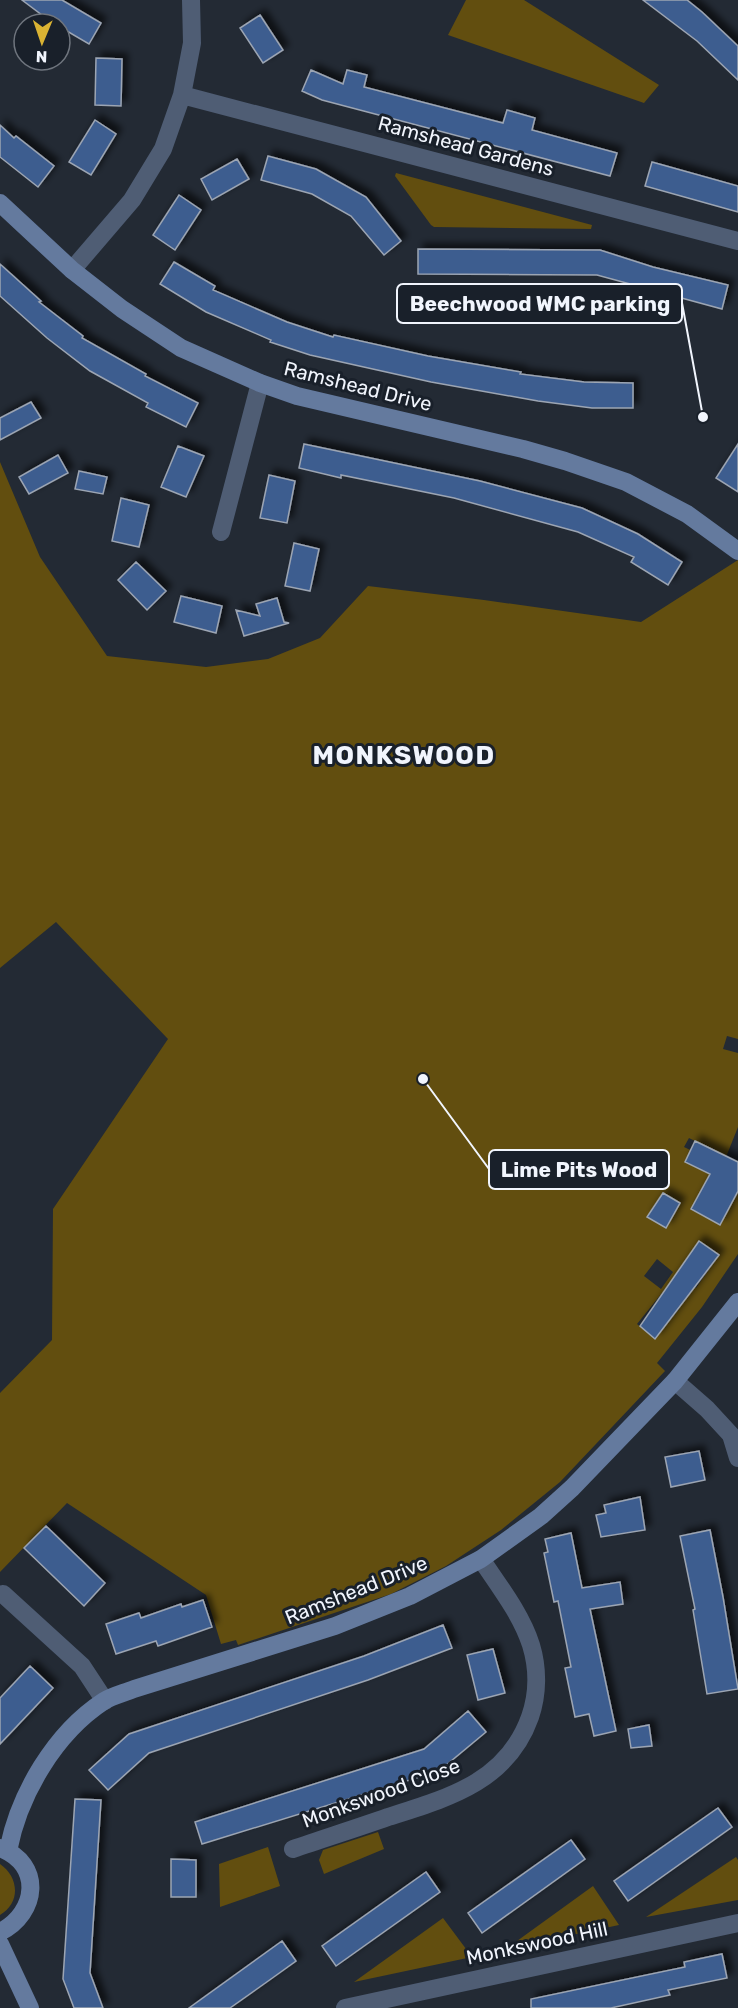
<svg xmlns="http://www.w3.org/2000/svg" width="738" height="2008" font-family="Rubik,sans-serif">
	<style>
		.green { fill: #624e0f; fill-rule: evenodd }
		.building { fill: #3e5d8f; stroke: #9ca5b3; stroke-width: 1.5; filter: url(#shadow) }
		.lines { fill: none; stroke-linecap: round; stroke-linejoin: round }
		.street { stroke: #4f5d74; stroke-width: 18 }
		.secondary { stroke: #647a9e; stroke-width: 18 }
		.labels { text-anchor: middle; dominant-baseline: central; stroke-width: 6; stroke-linejoin: round; paint-order: stroke }
		.street-label { font-size: 20px; fill: #f1f5fd; stroke: #19202a }
		.district-label { font-size: 26px; font-weight: bold; letter-spacing: 1.5px; fill: #f1f5fd; stroke: #19202a }
		.leader { fill: none; stroke: #f1f5fd; stroke-width: 2 }
		.callout-dot { fill: #f1f5fd; stroke: #19202a; stroke-width: 2 }
		.callout { fill: #19202a; stroke: #f1f5fd; stroke-width: 2 }
		.callout-label { font-size: 21px; text-anchor: middle; font-weight: bold; fill: #f1f5fd }
	</style>
	<defs>
		<filter id="shadow"><feDropShadow dx="5.5" dy="-5.5" stdDeviation="3" flood-color="#0009"/></filter>
	</defs>
	<rect width="100%" height="100%" fill="#232a34"/>
	<path class="green" d="M466,0H524L659,85L644,103L448,35Z
		M396,173L592,225L591,229L434,227L431,225L395,176Z
		M0,462L40,557L107,656L206,667L268,659L320,638L368,586L484,600L641,622L738,560V1039L727,1036L723,1049L738,1053V1127L726,1157L738,1162V1185L707,1193L701,1190L691,1209L720,1225L738,1191V1254L702,1307L657,1363L665,1371L560,1482L501,1530L446,1566L391,1594L238,1645L236,1640L221,1644L206,1595L67,1503L0,1572V1393L52,1340L53,1209L168,1039L56,922L0,968ZM689,1138L713,1150L709,1159L684,1147ZM663,1193L678,1202L666,1228L647,1217L656,1202L658,1203ZM699,1241L719,1255L696,1288L676,1274ZM657,1259L673,1272L661,1289L644,1276ZM662,1293L680,1308L655,1339L637,1324Z
		M378,1832L384,1849L324,1874L319,1860L323,1850Z
		M268,1847L280,1886L220,1907L219,1864Z
		M736,1857L738,1860V1900L646,1917Z
		M0,1864C19,1877 21,1903 0,1915Z
		M593,1886L619,1925L506,1949Z
		M443,1918L472,1957L354,1982Z"/>
	<path class="building" d="M22,0H62L101,23L89,44L60,27V24L50,21Z
		M643,0H687L702,12L738,46V80L697,41Z
		M260,15L283,50L263,63L240,28Z
		M96,58L122,59L121,106L95,105Z
		M311,70L343,84L347,70L367,75L364,87L503,123L507,110L535,118L532,130L617,153L610,176L322,100L302,91Z
		M95,120L116,134L91,175L69,162Z
		M0,125L14,138L16,136L54,166L38,187L0,157Z
		M268,156L316,169L366,197L401,241L384,255L351,216L312,194L261,180Z
		M237,159L249,179L212,200L201,179Z
		M652,162L738,186V212L645,186Z
		M179,195L201,210L175,250L153,235Z
		M418,249L600,250L653,267L728,285L722,309L597,275L418,274Z
		M174,262L215,286L213,290L287,322L333,337L334,335L428,356L521,372L520,374L584,382L633,383V408H592L538,401L431,382L310,355L270,342L271,340L206,312L160,284Z
		M0,264L41,301L39,302L83,336L82,338L146,374L145,376L198,403L186,427L146,407L148,403L90,371L47,338L0,296Z
		M31,402L41,418L0,440V418Z
		M304,444L480,481L582,508L638,534L682,562L668,585L631,562L634,557L578,532L454,498L341,475V478L299,468Z
		M738,444V492L716,478Z
		M178,446L204,456L186,497L161,487Z
		M58,455L68,473L29,494L19,477Z
		M79,471L107,477L103,494L75,489Z
		M269,475L295,481L287,523L260,518Z
		M121,498L149,505L139,547L112,541Z
		M294,543L319,549L310,591L285,586Z
		M136,562L166,591L147,610L118,580Z
		M181,596L222,606L216,633L174,622Z
		M277,598L284,622L289,623L244,636L236,610L260,616L256,604Z
		M695,1141L738,1162V1191L720,1225L691,1209L710,1174L685,1162Z
		M663,1193L680,1203L666,1228L647,1217Z
		M699,1241L719,1255L655,1339L640,1326Z
		M699,1451L705,1480L671,1487L665,1457Z
		M640,1497L645,1530L601,1537L596,1515L606,1513L604,1505Z
		M46,1526L105,1583L84,1606L24,1548Z
		M710,1530L723,1597L738,1689L707,1694L693,1610L695,1609L680,1536Z
		M571,1533L582,1588L620,1582L623,1604L590,1609L616,1731L594,1736L589,1714L575,1717L565,1668L571,1667L558,1601L554,1602L544,1553L548,1552L545,1539Z
		M203,1600L212,1627L158,1646L156,1641L116,1654L106,1624L139,1613L141,1618L181,1604L182,1607Z
		M443,1625L452,1648L368,1680L149,1753L108,1790L89,1770L129,1734L364,1656Z
		M493,1649L505,1693L478,1700L467,1655Z
		M30,1666L53,1688L0,1744V1698Z
		M468,1711L486,1732L439,1771L202,1844L195,1822L424,1749Z
		M649,1725L652,1746L631,1748L628,1729Z
		M75,1799L101,1800L90,1973L103,2008H74L63,1979Z
		M718,1808L732,1827L628,1901L614,1881Z
		M571,1840L585,1859L482,1933L468,1913Z
		M171,1859L196,1860V1897H171Z
		M426,1872L440,1892L336,1966L322,1946Z
		M282,1941L296,1961L271,1979L230,2008H189Z
		M722,1954L727,1978L668,1990L670,1995L611,2008H531V1999L685,1967L684,1962Z"/>
	<g class="lines">
		<path class="street" d="M182,95L738,241
			M72,270L132,200L163,149L182,95L192,43L191,0
			M221,532L260,383
			M675,1381L707,1409L731,1435L738,1458
			M3,1594L82,1666L105,1701
			M293,1849C325,1838 357,1828 388,1817C448,1798 507,1782 530,1717C538,1694 538,1668 531,1645C521,1614 499,1586 481,1559
			M345,2008L738,1923"/>
		<path class="secondary" d="M0,203L72,270L122,309L181,348L260,383L297,396L523,449L565,461L626,482L687,514L738,551
			M0,1848C43,1864 38,1913 0,1932
			M8,1851C19,1794 55,1733 104,1701C112,1696 124,1693 134,1689L335,1626L410,1596L481,1559L541,1516L572,1488L675,1381L738,1302
			M0,1944L30,2008"/>
	</g>
	<g class="labels">
		<g class="street-label">
			<text transform="translate(466 146) rotate(15)">Ramshead Gardens</text>
			<text transform="translate(358 386) rotate(14)">Ramshead Drive</text>
			<text transform="translate(356 1590) rotate(-22)">Ramshead Drive</text>
			<text transform="translate(381 1793) rotate(-20)">Monkswood Close</text>
			<text transform="translate(537 1943) rotate(-12)">Monkswood Hill</text>
		</g>
		<g class="district-label">
			<text x="404" y="755">MONKSWOOD</text>
		</g>
	</g>
	<path class="leader" d="M703 417L682 303M423 1079L489 1169"/>
	<g class="callout-dot">
		<circle cx="703" cy="417" r="6"/>
		<circle cx="423" cy="1079" r="6"/>
	</g>
	<g class="callout">
		<rect x="397" y="284" width="285" height="39" rx="6"/>
		<rect x="489" y="1150" width="180" height="39" rx="6"/>
	</g>
	<g class="callout-label">
		<text x="540" y="311">Beechwood WMC parking</text>
		<text x="579" y="1177">Lime Pits Wood</text>
	</g>
	<g transform="translate(42 42) rotate(182)"><circle r="28" fill="#19202a" stroke="#6f757e" stroke-width="1.5"/>
	<path d="M0-4.5L10 22L0 15L-10 22Z" fill="#dab333"/>
	<text y="-9" font-size="16" font-weight="bold" text-anchor="middle" fill="#f1f5fd">N</text>
	</g>
</svg>
